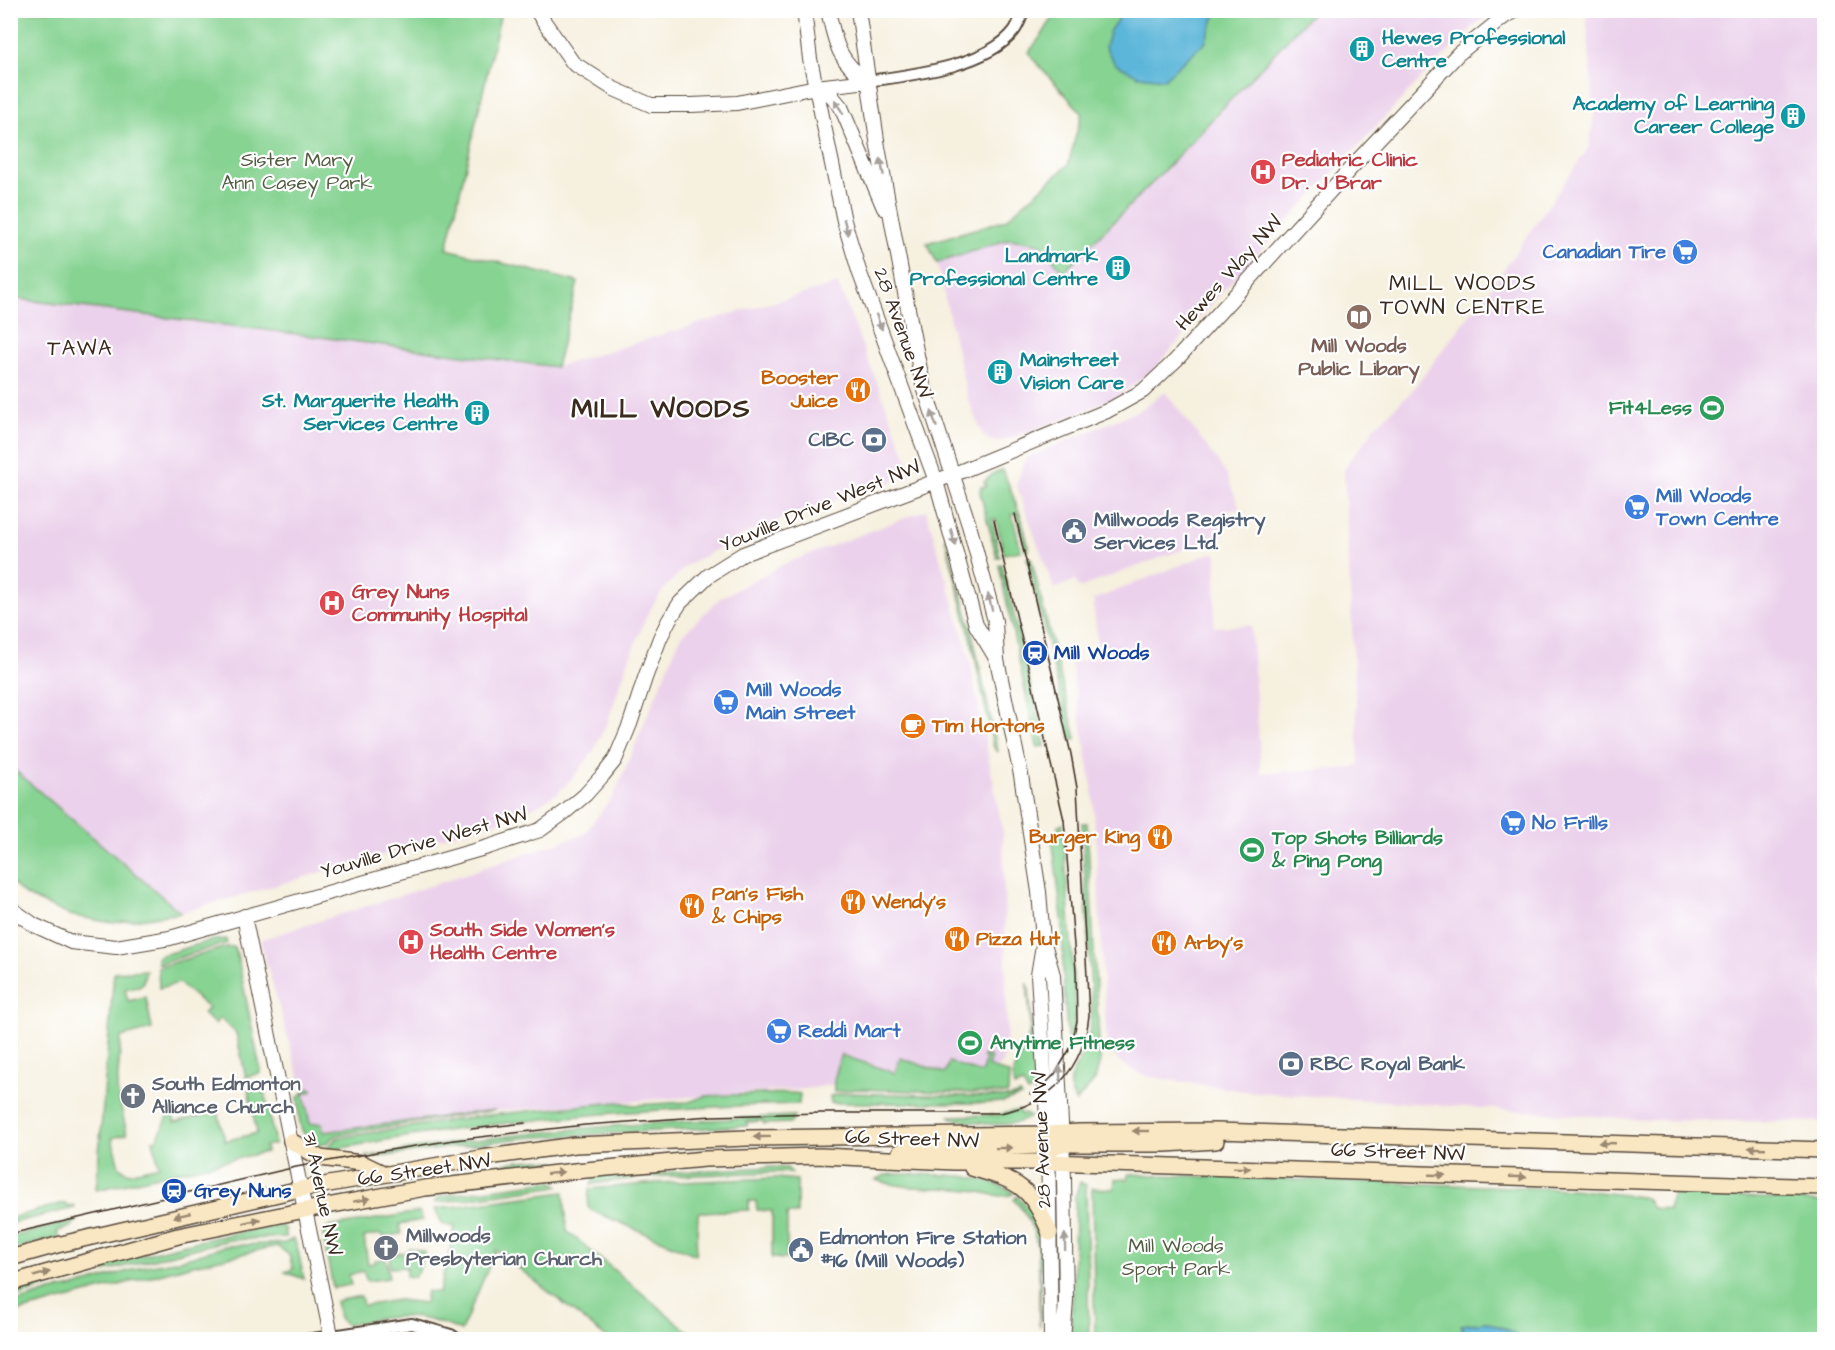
<svg xmlns="http://www.w3.org/2000/svg" width="1835" height="1350" font-family="'Architects Daughter',sans-serif">
	<style>
		.built { fill: #ebd1eb }
		.green { fill: #86d392; stroke: #607e58; stroke-width: 1.5 }
		.water { fill: #5bb6d9; stroke: #4b707c; stroke-width: 1.5 }
		.lines { fill: none; stroke-linecap: round; stroke-linejoin: round }
		.minor-casing { stroke: #57483b; stroke-width: 14 }
		.tertiary-casing { stroke: #57483b; stroke-width: 16 }
		.secondary-casing { stroke: #57483b; stroke-width: 18 }
		.minor { stroke: #fff; stroke-width: 10 }
		.tertiary { stroke: #fff; stroke-width: 14 }
		.secondary { stroke: #f9e7c3; stroke-width: 15 }
		.tram { stroke: #3b2a1e; stroke-width: 1.5 }
		.oneway { fill: #a79f9a }
		.oneway2 { fill: #9a8870 }
		.labels { text-anchor: middle; dominant-baseline: central; stroke-width: 4.5; stroke-linejoin: round; paint-order: stroke }
		.culture-label { font-size: 20px; font-weight: bold; fill: #0d838f; stroke: #fff; text-anchor: end }
		.park-label { font-size: 20px; fill: #525d41; stroke: #fff }
		.health-label { font-size: 20px; font-weight: bold; fill: #be3a42; stroke: #fff; text-anchor: start }
		.shop-label { font-size: 20px; font-weight: bold; fill: #366cbe; stroke: #fff; text-anchor: start }
		.street-label { font-size: 20px; fill: #3b2a1e; stroke: #fff }
		.education-label { font-size: 20px; font-weight: bold; fill: #785e54; stroke: #fff }
		.food-label { font-size: 20px; font-weight: bold; fill: #c56008; stroke: #fff; text-anchor: start }
		.leisure-label { font-size: 20px; font-weight: bold; fill: #27864d; stroke: #fff; text-anchor: start }
		.service-label { font-size: 20px; font-weight: bold; fill: #4e5e75; stroke: #fff; text-anchor: start }
		.transit-label { font-size: 20px; font-weight: bold; fill: #164399; stroke: #fff; text-anchor: start }
		.worship-label { font-size: 20px; font-weight: bold; fill: #5b616d; stroke: #fff; text-anchor: start }
		.neighbourhood-label { font-size: 21px; letter-spacing: 1.5px; fill: #3b2a1e; stroke: #fff }
		.district-label { font-size: 26px; font-weight: bold; letter-spacing: 1.5px; fill: #3b2a1e; stroke: #fff }
	</style>
	<rect width="100%" height="100%" fill="#fff"/>
	<filter id="ink" filterUnits="userSpaceOnUse"><feTurbulence type="fractalNoise" baseFrequency=".0167" numOctaves="2"/><feDisplacementMap in="SourceGraphic" scale="12" xChannelSelector="R" yChannelSelector="G"/><feConvolveMatrix kernelMatrix="1 2 1 2 8 2 1 2 1" color-interpolation-filters="sRGB"/></filter>
	<filter id="wash" filterUnits="userSpaceOnUse"><feTurbulence type="fractalNoise" baseFrequency=".008" numOctaves="4" result="noise"/><feDisplacementMap in="SourceGraphic" scale="24" xChannelSelector="R" yChannelSelector="G"/><feGaussianBlur stdDeviation="1.35" result="paint"/><feColorMatrix in="noise" values="0 0 0 0 0 0 0 0 0 0 0 0 0 0 0 0 0 1.4 0 .05"/><feComposite in="paint" operator="in"/></filter>
	<g filter="url(#wash)">
		<rect width="100%" height="100%" fill="#f6f0df"/>
		<path class="built" d="M1314,11H1498L1476,24L1413,87L1230,283L1155,368L1119,396L1055,422L1002,441H992L983,436L968,400L937,263L1010,239L1041,244L1063,271L1154,181Z
			M1586,11H1824V1122L1645,1120L1244,1091L1151,1077L1135,1072L1119,1061L1107,1048L1093,793L1071,663L1099,657L1093,600L1211,553L1217,554L1214,627L1251,625L1261,773L1353,768L1359,763L1344,471L1349,461L1372,433V429L1410,393L1462,325L1495,282L1589,147L1594,114Z
			M838,284L913,474L803,511L751,531L686,566L662,591L647,615L628,662L607,723L593,752L575,775L558,793L534,807L500,821L180,913L11,767V298L556,367L734,313Z
			M1165,392L1214,456L1227,476L1240,509L1226,511L1224,534L1079,588L1075,580L1054,589L1016,484L1026,458L1140,410Z
			M926,510L968,652L1003,833L1007,1034L1002,1064L978,1077L858,1081L805,1089L490,1111L324,1132L310,1125L304,1094L260,940L430,886L584,834L614,795L681,636L719,599L784,564Z"/>
		<path class="green" d="M10,11H496L500,17L447,249L578,282L556,367L11,298Z
			M1057,11H1314L1154,181L1063,272L1041,244L1010,239L937,263L927,243L1005,220L1068,165L1082,113L1033,59L1029,52L1044,32Z
			M1003,470L1022,520L1029,550L1026,551L1017,513L1012,515L1021,551L1004,554L996,519H992L1000,557L997,558L980,492L981,487L986,486L984,482L994,473Z
			M945,537L970,623L998,752L993,746L974,652Z
			M1027,558H1031L1076,739L1071,740Z
			M1002,564L1045,746L1037,747L999,565Z
			M11,767L180,912V913L112,923L69,915L25,895L11,882Z
			M1082,823H1087L1100,1061L1095,1080L1076,1102C1061,1077 1077,1071 1085,1049C1090,1037 1091,1024 1092,1011Z
			M1063,824L1075,1002L1074,1024L1068,1049L1063,974V926L1052,838L1059,837L1058,825Z
			M226,939L227,943L158,964L157,958L159,956L213,940Z
			M227,947H234L237,954L261,1073L246,1077L236,1033L220,1018L215,1024L203,1014L208,1008L179,983L159,988L158,967Z
			M146,970L143,983L139,986L125,989L128,1001L146,997L152,1029L121,1037L117,1089L127,1134L112,1138L119,1167L129,1173L159,1166L153,1140L157,1139L170,1113L172,1112L175,1122L218,1112L225,1141L257,1133L248,1089L265,1093L275,1144L265,1146L266,1152L96,1190L114,972Z
			M1027,983L1029,986L1036,1088L1028,1093L1023,1084L1014,1087C1009,1071 1022,1055 1027,1041C1033,1027 1028,999 1027,983Z
			M841,1055L895,1073L900,1058L945,1073L949,1062L981,1073L986,1059L983,1057L984,1055L991,1057L988,1066L1009,1074L1008,1093L1006,1094L857,1089L834,1092V1080Z
			M309,1088L312,1089V1091L304,1094L310,1124L321,1123L324,1132L495,1110L337,1135L325,1144L318,1145C295,1134 300,1118 298,1097Z
			M793,1093L800,1094L799,1104C640,1108 482,1120 327,1151L326,1149L337,1138L479,1116L618,1102L634,1105L689,1102L705,1096Z
			M846,1093L1010,1097L1020,1094L1021,1096L1003,1102L984,1103H831L830,1096Z
			M1019,1110L1021,1115L1025,1114L1030,1117C1009,1131 976,1122 953,1119L950,1116L997,1115Z
			M795,1116L791,1123L764,1124L763,1121L747,1122V1126L523,1138L385,1156L364,1157C412,1149 460,1141 508,1136C603,1125 699,1120 795,1116Z
			M540,1160L555,1162L463,1175V1173L517,1161Z
			M772,1167L787,1168L792,1173L777,1172L646,1177L591,1184L594,1178L601,1176Z
			M893,1174C934,1175 977,1171 1013,1192V1194C999,1199 984,1192 970,1190C939,1187 906,1190 876,1180L885,1175Z
			M1129,1174L1572,1189L1641,1197L1647,1199L1652,1208L1668,1210L1672,1196L1677,1193L1824,1202V1339H1095L1092,1188L1114,1189L1115,1179H1128Z
			M776,1178L797,1180V1214H787V1259L772,1258V1211L757,1210L756,1201H749V1210L701,1212L698,1214L696,1255L591,1210L588,1207L589,1189L657,1183Z
			M551,1181L559,1186L435,1203L436,1199L443,1196Z
			M1080,1182L1086,1185L1089,1339L1070,1340L1074,1270L1075,1197Z
			M564,1192L567,1231L697,1339H608L496,1250L461,1331C418,1311 390,1315 346,1325L339,1318L336,1301L361,1296L363,1306L398,1300L425,1303L427,1291L439,1293L455,1227L442,1224L435,1209Z
			M1017,1196L1028,1208L1036,1220L1041,1241L1040,1328C1038,1322 1039,1310 1039,1301C1039,1263 1043,1229 1014,1200Z
			M60,1204H66L69,1206L74,1205L75,1208L11,1223V1218Z
			M419,1212L423,1220L400,1224L401,1234L383,1237L382,1234L364,1237L368,1264L375,1263V1260L386,1259L389,1278L367,1281L363,1271L349,1275L351,1285L333,1288L323,1235L328,1227Z
			M78,1220L70,1227L57,1231L59,1237L11,1250V1237Z
			M277,1226H282L286,1230L284,1231L286,1237L229,1240L50,1285L11,1299V1293C98,1267 187,1240 277,1226Z
			M293,1239L297,1246L304,1279L285,1272L293,1269L289,1255L277,1246L193,1265L11,1314V1304L51,1291L74,1287L145,1266L180,1260L225,1246L285,1243Z
			M409,1248L425,1252L419,1270L414,1277L406,1276V1267L390,1268L389,1262L390,1261V1255L407,1252Z"/>
		<path class="water" d="M1124,11V10L1217,11L1205,42L1164,79L1139,76L1115,64L1105,47L1110,30Z
			M1485,1322C1498,1326 1512,1330 1521,1339H1466L1461,1325Z"/>
	</g>
	<g filter="url(#ink)">
		<g class="lines">
			<g class="minor-casing">
				<path id="minor" d="M868,81C910,75 986,67 1014,31C1018,26 1021,17 1024,10
					M306,1340L412,1324L451,1335L458,1340"/>
			</g>
			<g class="tertiary-casing">
				<path id="tertiary" d="M536,10L573,63L614,89L651,105H691L737,103L816,87L868,81
					M804,10L810,59L844,221L859,271L936,481L976,625L996,658
					M828,10C835,42 838,62 868,81
					M858,10L878,147L913,336L923,384L969,525L995,621L997,660L1021,775L1039,892L1043,940L1053,975L1064,1178L1066,1301L1063,1340
					M816,87L831,95L841,107L884,208
					M10,908L34,925L71,942L116,947L170,938L488,847L540,830L565,812L585,795L603,775L615,760L630,724L645,678L660,638L669,620L680,603L708,576L743,554L952,475L1107,411L1143,391L1176,360L1362,156L1458,54L1505,16L1516,10
					M244,916L332,1340
					M1043,945L1038,975L1048,1134L1051,1340"/>
			</g>
			<g class="secondary-casing">
				<path id="secondary" d="M291,1141L320,1158L362,1163L385,1174
					M900,1152L905,1150L1044,1146L1052,1143L1059,1137
					M1048,1162L1051,1149L1058,1145L1063,1144H1165L1216,1141
					M972,1168C1020,1182 1030,1186 1050,1233
					M10,1258L57,1245L300,1189L481,1158L575,1145L747,1138L1048,1134L1079,1132L1217,1131L1824,1150
					M10,1283L178,1236L305,1210L425,1188L575,1171L705,1159L821,1156L955,1162H1048L1824,1187"/>
			</g>
			<use href="#minor" class="minor"/>
			<use href="#tertiary" class="tertiary"/>
			<use href="#secondary" class="secondary"/>
			<path class="tram" d="M994,520L1064,820L1076,971L1077,1021L1071,1047L1055,1074L1045,1084L1030,1094
				M471,1129L525,1123
				M10,1234L296,1167L377,1152L454,1140L585,1125L712,1116L821,1113H1000C1053,1103 1084,1067 1089,1015L1077,788L1071,754L1015,514"/>
		</g>
		<defs><path id="oneway-solid" d="M-6-.8H1V-3.2L6.5 0L1 3.2V.8H-6Z" transform="scale(1.5)"/></defs>
		<g class="oneway">
			<use href="#oneway-solid" transform="translate(839 107) rotate(-121)"/>
			<use href="#oneway-solid" transform="translate(882 167) rotate(-101)"/>
			<use href="#oneway-solid" transform="translate(846 227) rotate(74)"/>
			<use href="#oneway-solid" transform="translate(879 322) rotate(69)"/>
			<use href="#oneway-solid" transform="translate(934 419) rotate(-108)"/>
			<use href="#oneway-solid" transform="translate(953 537) rotate(75)"/>
			<use href="#oneway-solid" transform="translate(990 602) rotate(-104)"/>
			<use href="#oneway-solid" transform="translate(1060 1074) rotate(-93)"/>
			<use href="#oneway-solid" transform="translate(1065 1242) rotate(-91)"/>
		</g>
		<g class="oneway2">
			<use href="#oneway-solid" transform="translate(1141 1131) rotate(-180)"/>
			<use href="#oneway-solid" transform="translate(762 1137) rotate(179)"/>
			<use href="#oneway-solid" transform="translate(1607 1143) rotate(-178)"/>
			<use href="#oneway-solid" transform="translate(1004 1148) rotate(-1)"/>
			<use href="#oneway-solid" transform="translate(1757 1148) rotate(-178)"/>
			<use href="#oneway-solid" transform="translate(1242 1168) rotate(2)"/>
			<use href="#oneway-solid" transform="translate(555 1173) rotate(-7)"/>
			<use href="#oneway-solid" transform="translate(1437 1175) rotate(2)"/>
			<use href="#oneway-solid" transform="translate(1518 1177) rotate(2)"/>
			<use href="#oneway-solid" transform="translate(362 1200) rotate(-10)"/>
			<use href="#oneway-solid" transform="translate(182 1215) rotate(167)"/>
			<use href="#oneway-solid" transform="translate(252 1221) rotate(-12)"/>
			<use href="#oneway-solid" transform="translate(42 1274) rotate(-16)"/>
		</g>
	</g>
	<defs>
		<g id="building-disc" transform="scale(1.35)"><circle r="9.5" fill="#0f9aa8" stroke="#fff"/><path d="M-4-6H4V6H1V3H-1V6H-4ZM-2.5-4.3h1.7v1.8h-1.7ZM.8-4.3h1.7v1.8H.8ZM-2.5-1h1.7V.8h-1.7ZM.8-1h1.7V.8H.8Z" fill="#fff"/></g>
		<g id="hospital-disc" transform="scale(1.35)"><circle r="9.5" fill="#e0444e" stroke="#fff"/><path d="M-5-5h3v3.5h4V-5h3V5h-3V1.5h-4V5h-3Z" fill="#fff"/></g>
		<g id="supermarket-disc" transform="scale(1.35)"><circle r="9.5" fill="#3f7fe0" stroke="#fff"/><path d="M-6-5.5h2.5l.6 2H6L4.5 2H-2.5L-4.4-4H-6ZM-1.5 3.2a1.3 1.3 0 1 0 .1 0ZM3 3.2a1.3 1.3 0 1 0 .1 0Z" fill="#fff"/></g>
		<g id="library-disc" transform="scale(1.35)"><circle r="9.5" fill="#8d6e63" stroke="#fff"/><path d="M-6-4Q-3-5.5-.7-3.5V5Q-3 3-6 4ZM6-4Q3-5.5 .7-3.5V5Q3 3 6 4Z" fill="#fff"/></g>
		<g id="restaurant-disc" transform="scale(1.35)"><circle r="9.5" fill="#e8710a" stroke="#fff"/><path d="M-5-6h1v4h1v-4h1v4h1v-4h1v5L-1.5 .5V6h-2V.5L-5-1ZM5-6V6H3V1.5H1.5Q1.5-4 5-6Z" fill="#fff"/></g>
		<g id="stadium-disc" transform="scale(1.35)"><circle r="9.5" fill="#2e9e5b" stroke="#fff"/><path d="M0-5a6.5 5 0 1 0 0 10a6.5 5 0 1 0 0-10ZM-3.5-1.8h7v3.6h-7Z" fill="#fff"/></g>
		<g id="bank-disc" transform="scale(1.35)"><circle r="9.5" fill="#5c6f8a" stroke="#fff"/><path d="M-6-4H6V4H-6ZM0-2.3a2.3 2.3 0 1 0 0 4.6a2.3 2.3 0 1 0 0-4.6Z" fill="#fff"/></g>
		<g id="civic-disc" transform="scale(1.35)"><circle r="9.5" fill="#5c6f8a" stroke="#fff"/><path d="M-.6-6.5H3V-4.5H.6V-3L4-1V1h2V6H-6V1h2V-1L-.6-3ZM-1.2 2.5V6h2.4V2.5Z" fill="#fff"/></g>
		<g id="station-disc" transform="scale(1.35)"><circle r="9.5" fill="#1a4fb4" stroke="#fff"/><path d="M-3-6H3Q5-6 5-4V2Q5 4 3 4L4.5 6H3L1.5 4h-3L-3 6H-4.5L-3 4Q-5 4-5 2V-4Q-5-6-3-6ZM-3.5-4v3h7v-3ZM-3.5 1v1.5H-2V1ZM2 1v1.5H3.5V1Z" fill="#fff"/></g>
		<g id="cafe-disc" transform="scale(1.35)"><circle r="9.5" fill="#e8710a" stroke="#fff"/><path d="M-5.5-4.5H6V0H3Q3 3.5 0 3.5H-2.5Q-5.5 3.5-5.5 0ZM3-3.2v2h1.7v-2ZM-6 4.5H4V6H-6Z" fill="#fff"/></g>
		<g id="church-disc" transform="scale(1.35)"><circle r="9.5" fill="#6b7280" stroke="#fff"/><path d="M-1.2-6h2.4v3.5h3.3v2.4h-3.3V6h-2.4V-.1h-3.3v-2.4h3.3Z" fill="#fff"/></g>
	</defs>
	<g fill-rule="evenodd">
		<use href="#building-disc" x="1362" y="49"/>
		<use href="#building-disc" x="1793" y="116"/>
		<use href="#hospital-disc" x="1263" y="172"/>
		<use href="#supermarket-disc" x="1685" y="252"/>
		<use href="#building-disc" x="1118" y="268"/>
		<use href="#library-disc" x="1359" y="317"/>
		<use href="#building-disc" x="1000" y="372"/>
		<use href="#restaurant-disc" x="858" y="390"/>
		<use href="#stadium-disc" x="1712" y="408"/>
		<use href="#building-disc" x="477" y="413"/>
		<use href="#bank-disc" x="874" y="440"/>
		<use href="#supermarket-disc" x="1637" y="507"/>
		<use href="#civic-disc" x="1074" y="531"/>
		<use href="#hospital-disc" x="332" y="603"/>
		<use href="#station-disc" x="1035" y="653"/>
		<use href="#supermarket-disc" x="726" y="702"/>
		<use href="#cafe-disc" x="913" y="726"/>
		<use href="#supermarket-disc" x="1513" y="823"/>
		<use href="#restaurant-disc" x="1160" y="837"/>
		<use href="#stadium-disc" x="1252" y="850"/>
		<use href="#restaurant-disc" x="853" y="902"/>
		<use href="#restaurant-disc" x="692" y="906"/>
		<use href="#restaurant-disc" x="957" y="939"/>
		<use href="#hospital-disc" x="411" y="942"/>
		<use href="#restaurant-disc" x="1164" y="943"/>
		<use href="#supermarket-disc" x="779" y="1031"/>
		<use href="#stadium-disc" x="970" y="1043"/>
		<use href="#bank-disc" x="1291" y="1064"/>
		<use href="#church-disc" x="133" y="1096"/>
		<use href="#station-disc" x="174" y="1191"/>
		<use href="#church-disc" x="386" y="1248"/>
		<use href="#civic-disc" x="801" y="1250"/>
	</g>
	<g class="labels">
		<g class="culture-label">
			<text x="1382" y="38" text-anchor="start">Hewes Professional<tspan x="1382" dy="23">Centre</tspan></text>
			<text x="1774" y="104">Academy of Learning<tspan x="1774" dy="23">Career College</tspan></text>
			<text x="1098" y="256">Landmark<tspan x="1098" dy="23">Professional Centre</tspan></text>
			<text x="1020" y="360" text-anchor="start">Mainstreet<tspan x="1020" dy="23">Vision Care</tspan></text>
			<text x="458" y="401">St. Marguerite Health<tspan x="458" dy="23">Services Centre</tspan></text>
		</g>
		<g class="park-label">
			<text x="297" y="160">Sister Mary<tspan x="297" dy="23">Ann Casey Park</tspan></text>
			<text x="1176" y="1246">Mill Woods<tspan x="1176" dy="23">Sport Park</tspan></text>
		</g>
		<g class="health-label">
			<text x="1282" y="160">Pediatric Clinic<tspan x="1282" dy="23">Dr. J Brar</tspan></text>
			<text x="352" y="592">Grey Nuns<tspan x="352" dy="23">Community Hospital</tspan></text>
			<text x="430" y="930">South Side Women's<tspan x="430" dy="23">Health Centre</tspan></text>
		</g>
		<g class="shop-label">
			<text x="1666" y="252" text-anchor="end">Canadian Tire</text>
			<text x="1656" y="496">Mill Woods<tspan x="1656" dy="23">Town Centre</tspan></text>
			<text x="746" y="690">Mill Woods<tspan x="746" dy="23">Main Street</tspan></text>
			<text x="1532" y="823">No Frills</text>
			<text x="798" y="1031">Reddi Mart</text>
		</g>
		<g class="street-label">
			<text transform="translate(1229 273) rotate(-48)">Hewes Way NW</text>
			<text transform="translate(903 333) rotate(70)">28 Avenue NW</text>
			<text transform="translate(820 506) rotate(-22)">Youville Drive West NW</text>
			<text transform="translate(424 843) rotate(-16)">Youville Drive West NW</text>
			<text transform="translate(912 1139) rotate(2)">66 Street NW</text>
			<text transform="translate(1042 1140) rotate(-92)">28 Avenue NW</text>
			<text transform="translate(1398 1152) rotate(2)">66 Street NW</text>
			<text transform="translate(424 1170) rotate(-8)">66 Street NW</text>
			<text transform="translate(322 1194) rotate(78)">31 Avenue NW</text>
		</g>
		<g class="education-label">
			<text x="1359" y="346">Mill Woods<tspan x="1359" dy="23">Public Libary</tspan></text>
		</g>
		<g class="food-label">
			<text x="838" y="378" text-anchor="end">Booster<tspan x="838" dy="23">Juice</tspan></text>
			<text x="932" y="726">Tim Hortons</text>
			<text x="1140" y="837" text-anchor="end">Burger King</text>
			<text x="712" y="894">Pan's Fish<tspan x="712" dy="23">&amp; Chips</tspan></text>
			<text x="872" y="902">Wendy's</text>
			<text x="976" y="939">Pizza Hut</text>
			<text x="1184" y="943">Arby's</text>
		</g>
		<g class="leisure-label">
			<text x="1692" y="408" text-anchor="end">Fit4Less</text>
			<text x="1272" y="838">Top Shots Billiards<tspan x="1272" dy="23">&amp; Ping Pong</tspan></text>
			<text x="990" y="1043">Anytime Fitness</text>
		</g>
		<g class="service-label">
			<text x="854" y="440" text-anchor="end">CIBC</text>
			<text x="1094" y="520">Millwoods Registry<tspan x="1094" dy="23">Services Ltd.</tspan></text>
			<text x="1310" y="1064">RBC Royal Bank</text>
			<text x="820" y="1238">Edmonton Fire Station<tspan x="820" dy="23">#16 (Mill Woods)</tspan></text>
		</g>
		<g class="transit-label">
			<text x="1054" y="653">Mill Woods</text>
			<text x="194" y="1191">Grey Nuns</text>
		</g>
		<g class="worship-label">
			<text x="152" y="1084">South Edmonton<tspan x="152" dy="23">Alliance Church</tspan></text>
			<text x="406" y="1236">Millwoods<tspan x="406" dy="23">Presbyterian Church</tspan></text>
		</g>
		<g class="neighbourhood-label">
			<text x="1463" y="283">MILL WOODS<tspan x="1463" dy="24">TOWN CENTRE</tspan></text>
			<text x="80" y="348">TAWA</text>
		</g>
		<g class="district-label">
			<text x="661" y="409">MILL WOODS</text>
		</g>
	</g>
	<rect width="1835" height="1350" fill="none" stroke="#fff" stroke-width="36"/>
</svg>
